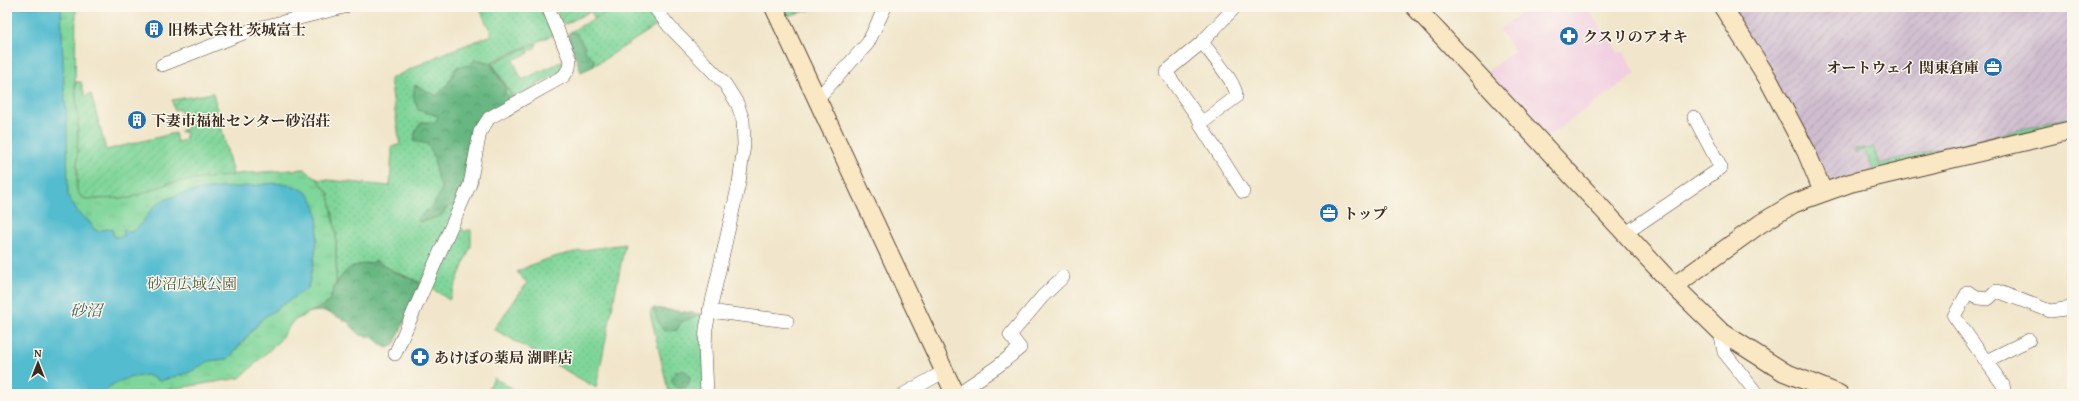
<svg xmlns="http://www.w3.org/2000/svg" width="2079" height="401" font-family="'Gentium Book Plus','Noto Serif JP',serif">
	<style>
		.built { fill: #f2cfe1 }
		.industrial { fill: url(#industrial-furrows) }
		.grass { fill: url(#grass-dots); stroke: #5d805c }
		.forest { fill: url(#forest-crowns); stroke: #517050 }
		.park { fill: url(#park-tufts); stroke: #5d805c }
		.garden { fill: url(#garden-furrows); stroke: #5d805c }
		.water { fill: #52bccf; stroke: #467376 }
		.lines { fill: none; stroke-linecap: round; stroke-linejoin: round }
		.street-casing { stroke: #564638; stroke-width: 14 }
		.secondary-casing { stroke: #564638; stroke-width: 20 }
		.street { stroke: #fff; stroke-width: 13 }
		.secondary { stroke: #fae7c3; stroke-width: 18 }
		.labels { text-anchor: middle; dominant-baseline: central; stroke-width: 3; stroke-linejoin: round; paint-order: stroke }
		.poi-label { font-size: 15px; font-weight: bold; fill: #3b2a1e; stroke: #fbf7ec; text-anchor: start }
		.park-label { font-size: 15px; fill: #4f5e43; stroke: #fbf7ec }
		.water-label { font-size: 16px; font-style: italic; fill: #435d5c; stroke: #fbf7ec }
	</style>
	<defs>
		<pattern id="industrial-furrows" width="10" height="10" patternUnits="userSpaceOnUse"><rect width="10" height="10" fill="#cfbdcf"/><path d="M-1 1l2-2M0 10L10 0M9 11l2-2" fill="none" stroke="#a99aa7"/></pattern>
		<pattern id="grass-dots" width="8" height="8" patternUnits="userSpaceOnUse"><rect width="8" height="8" fill="#7fd69a"/><path d="M2 2h.1M6 6h.1" fill="none" stroke="#6fb884" stroke-width="1.8" stroke-linecap="round"/></pattern>
		<pattern id="forest-crowns" width="20" height="18" patternUnits="userSpaceOnUse"><rect width="20" height="18" fill="#67b782"/><path d="M2 6a3 3 0 1 1 6 0M12 15a3 3 0 1 1 6 0" fill="none" stroke="#56956a"/></pattern>
		<pattern id="park-tufts" width="24" height="20" patternUnits="userSpaceOnUse"><rect width="24" height="20" fill="#7fd69a"/><path d="M3 7l-1-3M5 7V3M7 7l1-3M15 17l-1-3M17 17v-4M19 17l1-3" fill="none" stroke="#6fb884"/></pattern>
		<pattern id="garden-furrows" width="10" height="10" patternUnits="userSpaceOnUse"><rect width="10" height="10" fill="#7fd69a"/><path d="M-1 1l2-2M0 10L10 0M9 11l2-2" fill="none" stroke="#6fb884"/></pattern>
	</defs>
	<rect width="100%" height="100%" fill="#fbf7ec"/>
	<filter id="ink" filterUnits="userSpaceOnUse"><feTurbulence type="fractalNoise" baseFrequency=".025" numOctaves="2"/><feDisplacementMap in="SourceGraphic" scale="8" xChannelSelector="R" yChannelSelector="G"/><feConvolveMatrix kernelMatrix="1 2 1 2 8 2 1 2 1" color-interpolation-filters="sRGB"/></filter>
	<filter id="wash" filterUnits="userSpaceOnUse"><feTurbulence type="fractalNoise" baseFrequency=".012" numOctaves="4" result="noise"/><feDisplacementMap in="SourceGraphic" scale="16" xChannelSelector="R" yChannelSelector="G"/><feGaussianBlur stdDeviation="0.9" result="paint"/><feColorMatrix in="noise" values="0 0 0 0 0 0 0 0 0 0 0 0 0 0 0 0 0 1.4 0 .05"/><feComposite in="paint" operator="in"/></filter>
	<g filter="url(#wash)">
		<rect width="100%" height="100%" fill="#f1e6cb"/>
		<path class="built" d="M1528,7H1586L1619,53L1623,51L1636,73L1547,137L1479,77L1515,51L1499,30Z"/>
		<path class="industrial" d="M1729,7H2072V123L1832,182L1817,162Z"/>
		<path class="grass" d="M479,7H540L553,35L491,62L514,100L475,127L467,182L421,283L392,270L376,261L370,264L361,265L336,282V233L329,194L317,179L390,186L392,147L400,144L390,79L442,54L492,35Z
			M615,7H645L659,24L594,66V60L583,50L570,32Z
			M2072,117V123L1874,171L1864,150L1855,152L1854,149L1871,148L1873,146L1879,164Z
			M461,227L463,231L471,230V246L449,300L430,287L458,228Z
			M625,244L596,388L494,329L527,283L517,272C549,254 589,249 625,244Z
			M652,308L705,315L704,394H669L650,312Z
			M494,378L522,394H486Z"/>
		<path class="forest" d="M570,32L576,33L585,47L584,50L594,60V66L581,72L568,36Z
			M475,59L491,63L505,88V93L514,100L469,132L468,154L464,165L478,175V189L472,194L467,202L452,205L446,208L442,215L436,218L419,222L418,218L434,205L442,189L437,178L434,158L428,144L414,141L416,129L422,122H436L438,116L418,110L413,96L415,85L437,96L447,85L457,67L471,65Z
			M376,261L392,271L421,283L394,345L387,348L383,346L372,337L360,335L348,322L332,314L324,311L310,312L328,303C333,290 339,274 352,267C360,263 368,265 376,261Z
			M653,308L702,314L681,322L677,330L664,331L660,326Z
			M672 379a9 9 0 1 1 18 0a9 9 0 1 1-18 0Z"/>
		<path class="park" d="M7,7H76L75,89L78,120L77,190L82,198L88,199L130,198L169,183L211,176L304,169L317,179L329,194L336,233V282L328,303L293,321L279,341L240,378L141,394H7Z"/>
		<path class="garden" d="M556,7H606L608,11L595,18L590,11L566,24L561,22Z
			M783,7H820L787,16Z
			M537,43L535,48L528,51L529,53L513,60L522,80L563,61V67L560,72L514,98L492,63Z
			M75,82H81L85,96L91,94L106,150L175,133L177,142L186,140L185,132H180L181,130L187,129L184,118H182L180,109L174,110L172,100L213,93L233,175L169,183L130,198L88,199L82,198L77,190L78,120Z"/>
		<path class="water" d="M7,7H61L64,85L67,123L68,196L80,215L88,220L94,229L97,231L112,228L114,237L124,236L123,229L131,232C145,225 148,208 162,201C190,188 221,188 252,186C261,185 273,182 282,184C292,185 303,188 310,196C326,215 313,265 308,288L263,318L228,359L209,361L190,372L160,381L147,375L128,378L110,386L104,394H7Z"/>
	</g>
	<g filter="url(#ink)">
		<g class="lines">
			<g class="street-casing">
				<path id="street" d="M654,7L669,26L725,84L737,103L743,120L744,145L739,183L706,328L705,347L707,394
					M1235,7L1201,43L1166,72L1199,119L1201,126L1243,192
					M162,65L254,29L344,7
					M817,99L868,43L885,7
					M1199,119H1207L1236,97C1239,86 1209,52 1202,42
					M1626,233L1721,168L1694,117
					M709,311L787,321
					M1720,331L1724,352L1757,394
					M395,354L470,184L480,132L489,118L564,76L569,68L570,60L548,7
					M1986,361L2029,340
					M904,394L945,371
					M957,394L998,366L1020,348L1010,335L1043,296L1063,277
					M2005,394L2003,385L1954,316L1968,292L1979,298L1988,299L1997,291L2050,311L2072,308"/>
			</g>
			<g class="secondary-casing">
				<path id="secondary" d="M774,7L955,394
					M1415,7L1674,286L1720,331L1784,372L1839,394
					M1723,7L1768,79L1806,151L1823,192
					M1674,286L1760,224L1793,204L1808,198L1850,183L2072,130"/>
			</g>
			<use href="#street" class="street"/>
			<use href="#secondary" class="secondary"/>
		</g>
	</g>
	<defs>
		<g id="building-disc" transform="scale(1)"><circle r="9.5" fill="#1f6fb2" stroke="#fbf7ec"/><path d="M-4-6H4V6H1V3H-1V6H-4ZM-2.5-4.3h1.7v1.8h-1.7ZM.8-4.3h1.7v1.8H.8ZM-2.5-1h1.7V.8h-1.7ZM.8-1h1.7V.8H.8Z" fill="#fff"/></g>
		<g id="pharmacy-disc" transform="scale(1)"><circle r="9.5" fill="#1f6fb2" stroke="#fbf7ec"/><path d="M-2-6h4v4h4v4h-4v4h-4v-4h-4v-4h4Z" fill="#fff"/></g>
		<g id="office-disc" transform="scale(1)"><circle r="9.5" fill="#1f6fb2" stroke="#fbf7ec"/><path d="M-6-3h4V-5.5h4V-3h4V5H-6ZM-1-4.5V-3h2v-1.5ZM-6 0V1H6V0Z" fill="#fff"/></g>
	</defs>
	<g fill-rule="evenodd">
		<use href="#building-disc" x="154" y="29"/>
		<use href="#pharmacy-disc" x="1569" y="36"/>
		<use href="#office-disc" x="1993" y="67"/>
		<use href="#building-disc" x="137" y="120"/>
		<use href="#office-disc" x="1329" y="213"/>
		<use href="#pharmacy-disc" x="420" y="357"/>
	</g>
	<g class="labels">
		<g class="poi-label">
			<text x="168" y="29">旧株式会社 茨城富士</text>
			<text x="1583" y="36">クスリのアオキ</text>
			<text x="1979" y="67" text-anchor="end">オートウェイ 関東倉庫</text>
			<text x="151" y="120">下妻市福祉センター砂沼荘</text>
			<text x="1343" y="213">トップ</text>
			<text x="434" y="357">あけぼの薬局 湖畔店</text>
		</g>
		<g class="park-label">
			<text x="192" y="283">砂沼広域公園</text>
		</g>
		<g class="water-label">
			<text x="86" y="310">砂沼</text>
		</g>
	</g>
	<rect width="2079" height="401" fill="none" stroke="#fbf7ec" stroke-width="24"/>
	<g transform="translate(38 363)" stroke="#fbf7ec" stroke-width="3" paint-order="stroke">
	<path d="M0-3L7 15L0 10L-7 15Z" fill="#3b2a1e"/>
	<text y="-6" font-size="11" font-weight="bold" text-anchor="middle" fill="#3b2a1e">N</text>
	</g>
</svg>
